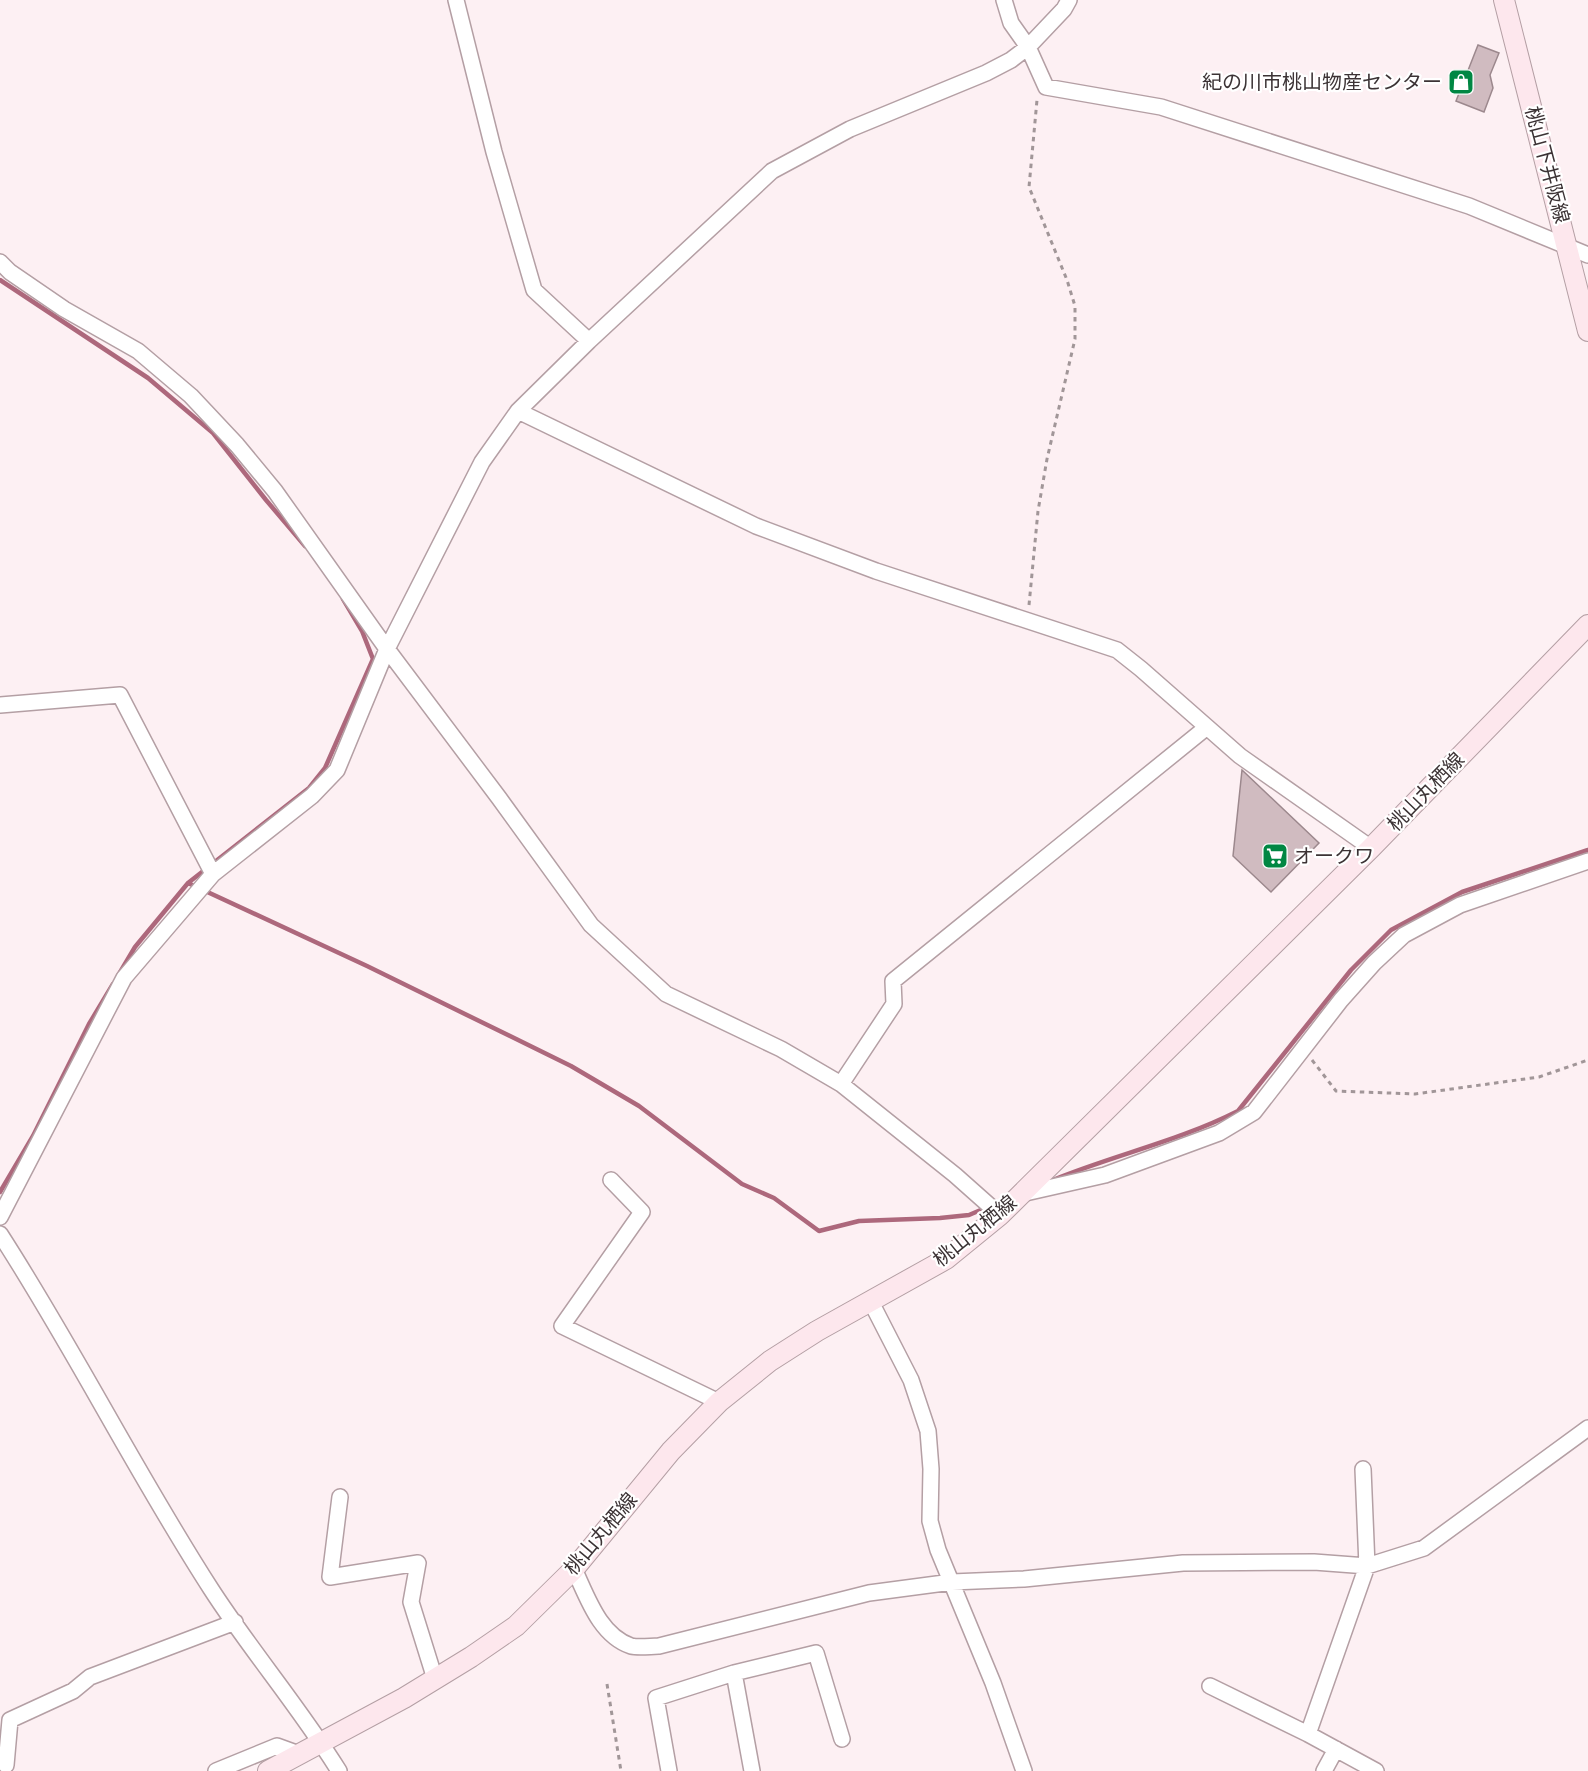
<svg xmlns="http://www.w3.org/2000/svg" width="1588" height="1771" font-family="Karla,'Noto Sans JP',sans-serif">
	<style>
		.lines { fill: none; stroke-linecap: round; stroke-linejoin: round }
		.stream { stroke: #ad687c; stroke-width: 4.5 }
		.building { fill: #d0bbc0; stroke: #9c888d; stroke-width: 1.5 }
		.minor-casing { stroke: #b49fa4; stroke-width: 18 }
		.secondary-casing { stroke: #b49fa4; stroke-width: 22 }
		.path { stroke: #a19698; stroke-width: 3; stroke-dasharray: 4.5 4.5; stroke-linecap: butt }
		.minor { stroke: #fff; stroke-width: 15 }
		.secondary { stroke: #fde7ed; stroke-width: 20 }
		.labels { text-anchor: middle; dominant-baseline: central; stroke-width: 4.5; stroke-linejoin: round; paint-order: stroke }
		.poi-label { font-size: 20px; fill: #3c3335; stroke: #fff; text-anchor: end }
		.street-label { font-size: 20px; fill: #3c3335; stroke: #fff }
	</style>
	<rect width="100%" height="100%" fill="#fdf0f3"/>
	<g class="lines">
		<path class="stream" d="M0,280L148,378L213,433L266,500L305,546
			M188,883L367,966L571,1066L639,1106L742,1184L774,1198L819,1231L859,1221L940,1218L969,1215L1004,1200
			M119,974L135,947L188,883L309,788L325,768L373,659L362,631L343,599
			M1053,1180C1114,1155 1179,1141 1238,1111L1351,970L1391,930L1462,892L1588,850
			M0,1192L33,1136L89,1024L113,984"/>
	</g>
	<path class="building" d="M1478,45L1499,53L1490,75L1493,88L1484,112L1456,101Z
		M1242,770L1319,843L1271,892L1233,856Z"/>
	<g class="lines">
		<g class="minor-casing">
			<path id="minor" d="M456,0L494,152L534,290L589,341
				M1004,0L1011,23L1028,47L1046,87L1161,107L1469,206L1588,255
				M0,262L10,272L64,309L138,351L191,396L237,445L275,491L387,649L499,798L591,925L666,994L781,1049L841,1084L955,1175L1000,1215
				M518,411L756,526L876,571L1117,650L1141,669L1240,756L1371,848
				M0,705L120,695L213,874
				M841,1084L894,1004L893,981L1207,727
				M611,1180L642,1212L562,1326L719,1402
				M1021,1194L1105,1175L1219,1133L1254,1112L1341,1000L1374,963L1404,935L1460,905L1588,861
				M0,1217L124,978L213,874L312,796L337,770L387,649L482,462L518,411L589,341L772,171L850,129L986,73L1011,60L1028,47L1064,9L1069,0
				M0,1234C75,1350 136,1473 211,1589C251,1651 300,1708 339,1771
				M871,1302L911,1380L928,1431L931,1469L930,1521L938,1550L993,1683L1024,1771
				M1363,1469L1367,1566L1308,1734L1376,1771
				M340,1497L330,1577L418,1563L411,1602L435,1679
				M574,1569C587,1596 599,1635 631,1646C639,1648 651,1646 659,1646L869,1593L952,1582L1024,1579L1183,1563L1314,1562L1367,1566L1424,1548L1588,1428
				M734,1673L816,1653L842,1739
				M1210,1686L1308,1734
				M6,1765L10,1720L73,1691L90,1677L235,1622
				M216,1771L277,1746L299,1754
				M669,1771L656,1698L734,1673L752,1771
				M1324,1771L1336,1749"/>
		</g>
		<g class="secondary-casing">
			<path id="secondary" d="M1504,0L1588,331
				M268,1771L404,1698L471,1657L516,1626L574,1569L671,1451L719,1402L770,1361L817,1331L946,1259L1000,1215L1371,848L1588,625"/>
		</g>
		<path class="path" d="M1029,605L1038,511L1047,459L1075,339V306L1067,280L1029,187L1037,100
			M1312,1060L1336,1091L1415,1094L1539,1077L1588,1060
			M607,1684L621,1771"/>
		<use href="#minor" class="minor"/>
		<use href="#secondary" class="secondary"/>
	</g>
	<defs>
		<g id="shop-square" transform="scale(1.35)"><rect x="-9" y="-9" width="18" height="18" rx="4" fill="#008743" stroke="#fff"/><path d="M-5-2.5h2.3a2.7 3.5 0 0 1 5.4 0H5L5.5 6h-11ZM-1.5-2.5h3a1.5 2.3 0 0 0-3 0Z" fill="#fff"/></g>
		<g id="supermarket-square" transform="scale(1.35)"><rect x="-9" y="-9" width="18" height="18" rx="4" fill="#008743" stroke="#fff"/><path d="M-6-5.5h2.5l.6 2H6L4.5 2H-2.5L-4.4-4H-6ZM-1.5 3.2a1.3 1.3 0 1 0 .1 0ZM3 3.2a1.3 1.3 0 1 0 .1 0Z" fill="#fff"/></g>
	</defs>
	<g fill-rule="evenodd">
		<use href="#shop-square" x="1461" y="82"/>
		<use href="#supermarket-square" x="1275" y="856"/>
	</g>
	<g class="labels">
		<g class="poi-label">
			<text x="1442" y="82">紀の川市桃山物産センター</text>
			<text x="1294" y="856" text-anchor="start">オークワ</text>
		</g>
		<g class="street-label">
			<text transform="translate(1547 165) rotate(75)">桃山下井阪線</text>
			<text transform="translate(1426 792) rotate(-46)">桃山丸栖線</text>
			<text transform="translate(975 1231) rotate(-39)">桃山丸栖線</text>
			<text transform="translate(601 1534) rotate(-50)">桃山丸栖線</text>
		</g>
	</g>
</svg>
